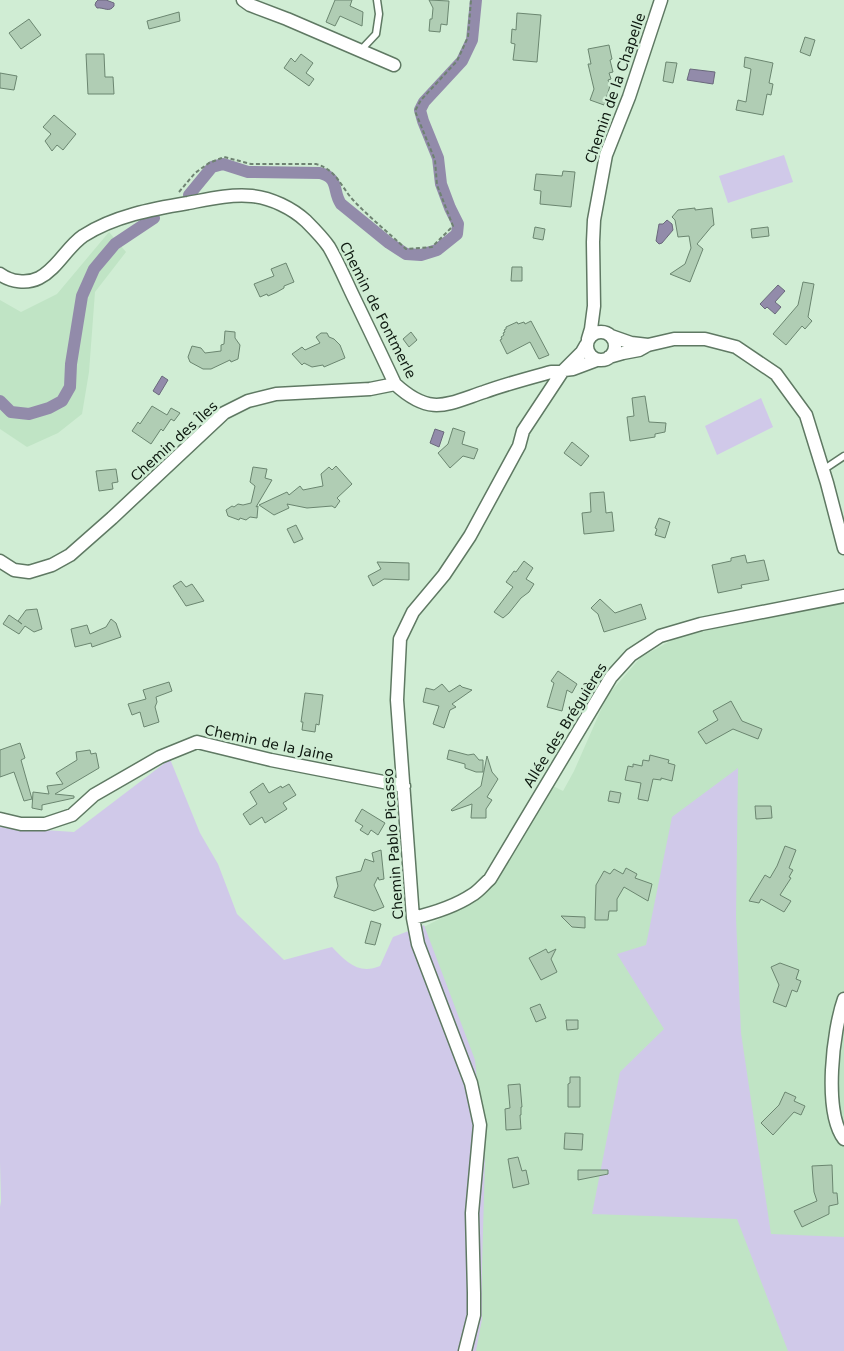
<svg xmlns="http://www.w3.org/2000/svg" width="844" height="1351" font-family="'DejaVu Sans',sans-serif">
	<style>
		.built { fill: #c0e4c5 }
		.green { fill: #d0c9e9 }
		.water { fill: #928baa; stroke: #6a697c }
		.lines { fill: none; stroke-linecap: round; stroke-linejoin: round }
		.canal { stroke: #928baa; stroke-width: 12 }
		.building { fill: #b0cdb4; stroke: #6b8670 }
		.lane-casing { stroke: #5f7963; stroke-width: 9 }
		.street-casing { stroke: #5f7963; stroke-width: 15 }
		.path { stroke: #6e8271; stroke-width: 2; stroke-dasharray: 4 2.5; stroke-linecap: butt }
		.lane { stroke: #fff; stroke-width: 6 }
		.street { stroke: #fff; stroke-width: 12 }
		.labels { text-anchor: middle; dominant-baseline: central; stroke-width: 5; stroke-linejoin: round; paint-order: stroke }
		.street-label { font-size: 14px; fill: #0e1910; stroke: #d0edd4 }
	</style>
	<rect width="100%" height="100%" fill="#d0edd4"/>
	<path class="built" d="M109,232L126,252L95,292L89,372L82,414L58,433L27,447L0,429V300L21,312L57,294Z
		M844,597V1351H465L416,931L457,910L482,895L553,786L563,791L574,771L607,696L641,657L676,638Z"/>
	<path class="green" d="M784,155L793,182L728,203L719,176Z
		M761,398L773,427L717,455L705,426Z
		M170,759L200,833L218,864L237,914L284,960L332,947C346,962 359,975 380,966L393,937L424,925L475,1060L485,1161L482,1265V1319L476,1351H0V1207L1,1201L0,1162V827L74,832Z
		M738,768L736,918L741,1033L771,1234L844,1237V1351H788L737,1219L592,1214L620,1072L664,1029L617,954L646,945L672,817Z"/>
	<path class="water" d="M98,0H106L114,3V6C109,13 104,7 97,8L95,5L96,2Z
		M690,69L715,72L713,84L687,80Z
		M667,220L672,224L673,230L662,243L659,244L656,241L659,224H663Z
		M778,285L785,291L775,302L781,307L775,314L767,307L765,309L760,304Z
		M162,376L168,380L159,395L153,391Z
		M435,429L444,432L439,447L430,443Z"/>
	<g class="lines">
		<path class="canal" d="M189,195L212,167L223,164L248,172L320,173C340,178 332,191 341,204L389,243L406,254L421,255L437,250L457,234L458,224L450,208L441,184L438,158L423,121L420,110L424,102L462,61L472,40L476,0
			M0,401L11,412L29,414L49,408L62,401L70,387L71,364L82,296L94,269L115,244L154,218"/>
	</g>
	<path class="building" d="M335,0H352L350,6L363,12L362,26L340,16L335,26L326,22Z
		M429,0L449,1L447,25L441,24L440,32L429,31L430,19H432L433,8Z
		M179,12L180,21L149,29L147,21Z
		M517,13L541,15L537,62L513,60L515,44L511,43L512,29L516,30Z
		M29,19L41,35L21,49L9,33Z
		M805,37L815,40L810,56L800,52Z
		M609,45L612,59L610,60L613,72L609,73L611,79L608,80L610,86L604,105L590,100L594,89L588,64H591L588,49Z
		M86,54H104L105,77H113L114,94H88Z
		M301,54L313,63L306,73L314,79L309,86L284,68L291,58L295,62Z
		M745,57L773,63L769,83L773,84L771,95L767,94L763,115L736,110L738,100L746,102L751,69L744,67Z
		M666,62L677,63L673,83L663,81Z
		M0,73L17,76L14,90L0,88Z
		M54,115L76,134L63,150L57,145L52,151L45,141L51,134L43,127Z
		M563,171L575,172L571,207L540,204L541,191L534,190L536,174L562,176Z
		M695,208V210L712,208L714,225L712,226L697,244L703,249L690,282L670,274L685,264L691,248L689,236L678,237L675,220L672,217L678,210Z
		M535,227L545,229L543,240L533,238Z
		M768,227L769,236L752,238L751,229Z
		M286,263L294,282L284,286V288L277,292L268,296L267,294L260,297L254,284L274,276L271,269Z
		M512,267H522V281H511Z
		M803,282L814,284L808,317L812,321L805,329L802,326L786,345L773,334L798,305Z
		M531,321L549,355L539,359L530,342L507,354L500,340L502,339L501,337L504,335L503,333L505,332L504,330L506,329V327L517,322L518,324L524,322L525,324Z
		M225,331L235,332V338L240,345L238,359L231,362L230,360L211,369H203L190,362L188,357L192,346L201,348L205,353L221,351V345L224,344Z
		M411,332L417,340L409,347L403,339Z
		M321,333H327L329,337L334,339L340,345L345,358L324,367L323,365L312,367L304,363L302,365L292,354L302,347L305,350L320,343L316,337Z
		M645,396L649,422L666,423L665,432L655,434V437L630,441L627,417L634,416L632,398Z
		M152,406L167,415L171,408L180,413L174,421L171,419L163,431L161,429L151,444L132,431L138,422L140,424Z
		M453,428L465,432L462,444L478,449L474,459L463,456L450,468L438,453L448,444Z
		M572,442L589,456L581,466L564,453Z
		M336,466L352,484L337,498L340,501L335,508L332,506L307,508L287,504L289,508L274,515L259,505L287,492L289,495L300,486L303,490L323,486L321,474L329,467L332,470Z
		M253,467L267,469L265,478L272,480L256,507L258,506L257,518L250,517L246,520L240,518L239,520L228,516L226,510L232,506L234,507L238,504L243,505L251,503L255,486L250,482Z
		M116,469L118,482L112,483L113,489L99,491L96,471Z
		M604,492L606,513L612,512L614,531L584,534L582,513L591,512L590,493Z
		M659,518L670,522L665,538L655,535L657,529L655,528Z
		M296,525L303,539L294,543L287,529Z
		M745,555L747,563L764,560L769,580L741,585L742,588L718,593L712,565L731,561V558Z
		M524,561L533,568L526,579L534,584L529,592L521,598L509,613L503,618L494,612L513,587L506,582L514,571L516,572Z
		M377,562L409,563V580L384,579L373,586L368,576L381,569Z
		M181,581L186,587L192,584L204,601L186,606L173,586Z
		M600,599L615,613L641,604L646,619L604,632L598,614L591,608Z
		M37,609L42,629L34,632L25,626L19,634L3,624L9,615L22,624L18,621L26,610Z
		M111,619L116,623L121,637L92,647L91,643L75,647L71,629L87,625L90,634L106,627Z
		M558,671L577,684L572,693L567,690L562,711L547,707L554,683L551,681Z
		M169,682L172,691L156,697L157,702L155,707L159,722L144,727L140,712L132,715L128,704L146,699L143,690Z
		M442,684L449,692L460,685L462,687L472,690L452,704L456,707L450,710L444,728L433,724L439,706L423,702L426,688L434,690Z
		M305,693L323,695L319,725L316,724L315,732L302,730L303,722H301Z
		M731,701L742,721L762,729L758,739L733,729L706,744L698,732L718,720L713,711Z
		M20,743L25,758L21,760L32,799L24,801L14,772L0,777V750Z
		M90,750L91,754L96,753L99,768L55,794L74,796V798L42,805V810L32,808L33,792L49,794L47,786L63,784L56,773L77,760L76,752Z
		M449,750L468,755L474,754L479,760H483V772H476L465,768V764L447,759Z
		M650,755L669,760L668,763L675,765L672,781L661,778V780L653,779L648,801L638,799L641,783L625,780L628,766L633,767V764L642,766L643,760L649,761Z
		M487,756L492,772L498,779L487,797L492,800L486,809V818H471L472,804L452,811L451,810L481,786Z
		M263,783L269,793L281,786L282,788L289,784L296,795L283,803L287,809L265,823L262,817L250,825L243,814L257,804L250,792Z
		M610,791L621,793L619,803L608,801Z
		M755,806H771L772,818L756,819Z
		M362,809L385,823L378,835L371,830L368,835L360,830L363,826L355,821Z
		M785,846L796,850L789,868L793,870L789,877L791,878L780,895L791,901L784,912L761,899L759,903L749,901L765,875L770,878L777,866Z
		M381,850L384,879L379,880L378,877L374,885L384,907L374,911L334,897L338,886L336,877L361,871L365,859L374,862L372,853Z
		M626,868L637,874L635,878L652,884L648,901L624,887L617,899V911H609L608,920H595L596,885L604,871L610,874L614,869L623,874Z
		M561,916L585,917V928L572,927Z
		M371,921L381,924L375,945L365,943Z
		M546,949L548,953L556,949L551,959L557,972L541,980L529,958Z
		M780,963L799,970L796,979L801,981L797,992L792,990L786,1007L773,1002L779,985L771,967Z
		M540,1004L546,1018L536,1022L530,1008Z
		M566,1020H578V1029L567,1030Z
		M570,1077H580V1107H568V1084L570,1083Z
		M520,1084L522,1107H521V1115H520L521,1129L506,1130L505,1109L510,1108L508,1085Z
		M785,1092L796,1097L794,1101L805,1106L801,1115L794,1112L773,1135L761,1123L779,1105Z
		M565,1133L583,1134L582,1150L564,1149Z
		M518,1157L522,1171L526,1170L529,1184L513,1188L508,1159Z
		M832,1165L833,1193H837L838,1204L829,1206V1214L802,1227L794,1211L817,1201L814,1192L812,1166Z
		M578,1170H608V1174L578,1180Z"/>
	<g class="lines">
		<g class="lane-casing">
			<path id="lane" d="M360,51L376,34L379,14L377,0
				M823,470L844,456"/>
		</g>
		<g class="street-casing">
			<path id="street" d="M243,0L250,5L287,19L394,65
				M0,274C11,282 27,284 39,278C57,269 67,247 83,236C114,216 152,209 188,203C209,199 230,194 252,196C271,198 292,208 306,221C314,229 323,238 329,247C339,264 347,284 356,302C369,329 382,356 395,384C430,416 445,405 484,392C506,384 529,378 551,372H562
				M587 346a14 14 0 1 1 28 0a14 14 0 1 1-28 0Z
				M611,336L631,343L648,345
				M588,339L591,329L594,306L593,242L594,220L606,155L629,97L661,0
				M609,357L623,353L639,350L648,345L674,339H705L736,347L776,374L806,415L827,483L844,548
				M564,370L573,369L597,360
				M0,561L14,570L29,572L52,565L70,555L112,518L224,413L248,401L276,394L370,389L395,384
				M0,819L21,824H45L72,815L94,795L160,757L197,742L271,760L404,786
				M413,918C434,913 454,907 472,895C479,891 484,884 490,879L611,677L631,655L660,636L701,624L844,596
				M844,999C833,1030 823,1111 844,1139
				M465,1351L474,1315V1293L472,1213L480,1125L471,1083L418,944L413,918L397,700L400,639L413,612L444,575L470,536L519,446L523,431L562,372L582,352L586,345"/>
		</g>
		<path class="path" d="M179,192L195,173L209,163L224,157L251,164H316C337,170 340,186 354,201C370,218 389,233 406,249L432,247L453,226L437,185L435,160L415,111L421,100L457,61L468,37L471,0"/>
		<use href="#lane" class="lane"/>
		<use href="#street" class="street"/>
	</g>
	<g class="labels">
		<g class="street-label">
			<text transform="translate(615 88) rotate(-71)">Chemin de la Chapelle</text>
			<text transform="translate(378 310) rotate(63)">Chemin de Fontmerle</text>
			<text transform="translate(174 441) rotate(-42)">Chemin des Îles</text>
			<text transform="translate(565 725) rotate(-58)">Allée des Bréguières</text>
			<text transform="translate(269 743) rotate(12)">Chemin de la Jaine</text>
			<text transform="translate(393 844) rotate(-94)">Chemin Pablo Picasso</text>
		</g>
	</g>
</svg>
